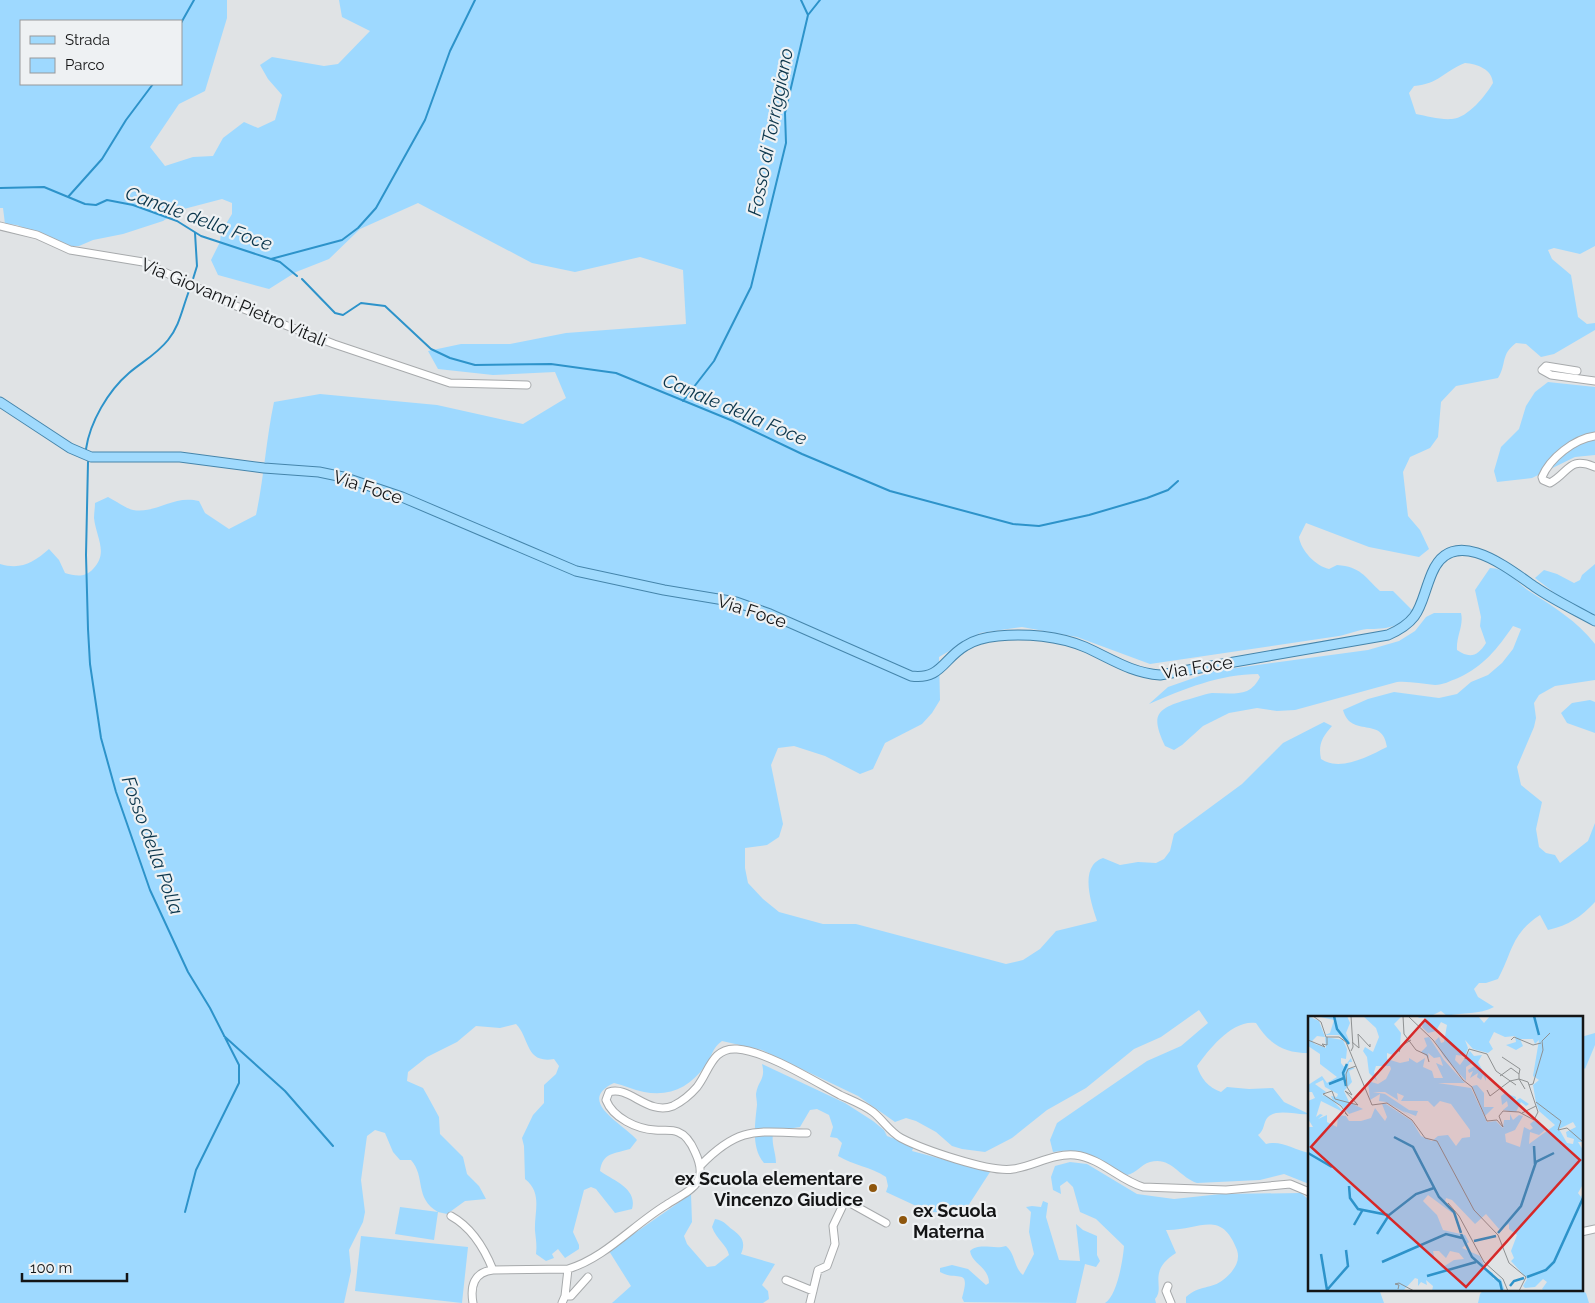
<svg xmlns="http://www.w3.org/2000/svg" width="1595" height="1303" font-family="Raleway,sans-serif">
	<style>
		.green { fill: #9ed9ff; fill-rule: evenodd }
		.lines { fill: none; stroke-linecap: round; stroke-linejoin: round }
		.stream { stroke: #2d93ca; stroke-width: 2 }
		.minor-casing { stroke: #a7aaac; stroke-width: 9 }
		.major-casing { stroke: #4585ab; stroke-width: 11 }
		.minor { stroke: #fff; stroke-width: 7 }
		.major { stroke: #a0dafd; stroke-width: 9 }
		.poi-dot { fill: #8e560d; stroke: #eef1f3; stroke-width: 2 }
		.labels { text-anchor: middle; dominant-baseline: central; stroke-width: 4.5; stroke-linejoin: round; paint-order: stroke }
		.street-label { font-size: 18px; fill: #141516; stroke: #eef1f3 }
		.poi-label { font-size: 18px; font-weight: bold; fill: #141516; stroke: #eef1f3; text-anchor: end }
		.water-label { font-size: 19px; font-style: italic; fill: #0a354b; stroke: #eef1f3 }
		.inset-river { fill: none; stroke: #2d93ca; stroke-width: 2.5 }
		.inset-road { fill: none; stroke: #8e9192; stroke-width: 1 }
		.view { fill: #d62828; fill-opacity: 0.15; stroke: #d62828; stroke-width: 2.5 }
		.inset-edge { fill: none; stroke: #141516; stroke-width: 2.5 }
	</style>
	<rect width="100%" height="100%" fill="#e0e3e5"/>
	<path class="green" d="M0,0H227V18L205,91L179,104L150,147L165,166L193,157L213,156L223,138L244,122L258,128L275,120L282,95L268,79L260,65L272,57L324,66L338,64L370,31L342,17L339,0H1595V246L1580,254L1554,248L1548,250L1552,259L1571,275L1578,317L1587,324L1595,323V330L1554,354L1541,357L1526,344L1516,343C1500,355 1507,364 1498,378L1456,386L1441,402L1438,437L1430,448L1410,457L1403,472L1408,516L1420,530L1429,549L1419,557L1369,547L1306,523L1299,537C1301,551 1316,566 1329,569L1337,565C1361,567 1364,576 1380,591H1393L1412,610C1401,628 1386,629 1367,629C1358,630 1348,634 1339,636L1150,664L1077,637L1022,627L980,633L939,657L940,700L932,713L922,724L885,743L873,769L860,774L825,756L794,746L778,748L771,765L783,824L779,837L767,845L745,848V868L748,883L763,899L779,912L823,924H856L1006,964L1023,960L1040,949L1056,931L1097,921C1092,906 1083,879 1093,865C1095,862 1100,859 1103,858L1120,865L1138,862L1156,863L1164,859L1170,851L1174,834L1242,784L1283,743L1324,722L1332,726C1322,737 1318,745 1321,759C1340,772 1369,756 1387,747C1383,715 1351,739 1343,710L1368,699L1394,692L1439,698L1457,694L1471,682L1488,675L1502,663L1513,649L1521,629L1513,626C1497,649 1484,666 1458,678C1450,681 1443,685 1435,685C1422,684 1410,681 1397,682L1295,710L1277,711L1257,708L1229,713L1203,726L1182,745L1174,750L1165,746C1151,716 1155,709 1186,700C1194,698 1204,694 1212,693C1224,693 1236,695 1247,691C1253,688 1257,683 1260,677L1258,674C1221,674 1183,689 1149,704L1168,687L1214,671L1368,650L1399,641L1415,631L1426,617L1434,613H1461C1464,626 1456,636 1457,650C1470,659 1478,656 1486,643L1480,626L1481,617L1475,590L1490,568C1507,568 1516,582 1529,591C1554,607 1577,621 1595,644V680L1555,686L1539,695L1534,703L1536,718L1534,727L1517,767L1521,785L1542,802L1536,829L1539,847L1546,853L1555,855L1560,863L1588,841L1595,823V902C1581,917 1569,925 1548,930L1540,915C1511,934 1513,951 1498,979L1486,983H1479L1474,989L1478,997L1494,1007C1479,1015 1463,1012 1447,1016L1441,1011L1429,1017H1309V1053C1284,1053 1269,1044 1256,1023C1233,1019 1209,1049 1197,1066C1201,1079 1208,1087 1221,1092L1227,1087L1249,1089L1273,1088L1284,1102L1309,1114C1299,1116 1278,1108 1268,1117C1263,1122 1265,1130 1258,1135L1266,1144C1282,1140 1294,1150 1309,1153V1184L1284,1174L1260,1180L1197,1183C1179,1177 1171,1156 1150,1162C1140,1165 1137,1173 1127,1175C1096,1164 1091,1146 1053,1152L1050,1140L1057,1123L1147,1061L1181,1046L1208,1023L1199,1010L1161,1037L1134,1049L1086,1088L1047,1110L1012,1138L985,1152L962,1149L952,1146L936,1132L916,1121L906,1118L895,1122L858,1096L762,1050L722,1041C712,1048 712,1057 705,1066C690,1087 670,1097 644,1092C633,1090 624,1085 614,1083C575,1101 624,1124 637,1140L630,1149C614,1154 603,1152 600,1171C612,1180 638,1188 632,1209L615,1213L596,1189L591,1187L584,1190L573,1232L579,1245V1249L565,1258L558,1249L552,1254L554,1258L546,1261L536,1254C537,1245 536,1240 535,1231C534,1212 543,1193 525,1179L524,1146L522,1138L533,1115L544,1103V1085L556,1074L559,1066L554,1059C525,1064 530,1038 516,1024L500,1028L476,1026L457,1042L427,1057L408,1072L407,1081L423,1088L427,1095L439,1117L440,1134L463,1157L467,1174L479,1186L486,1199L465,1201L447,1214L438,1212L434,1240L395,1234L400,1207L438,1212C414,1198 426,1177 411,1160H400L393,1152L385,1133L375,1130L367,1136L361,1180L365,1212L363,1222L349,1250L351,1271L344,1303H0V564C21,570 33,563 49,549L59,560L65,573C75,576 85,578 93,569C109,553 96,537 94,518C94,513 95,508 95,503L108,497C116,501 125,508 133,510C157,514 172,495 199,501L205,513L229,529L256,515C264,478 266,440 274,402L320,394L437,405L523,424L566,398L555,372L493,375L438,369L428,351L461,344H510L566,333L686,324L683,270L640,257L575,272L532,263L418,203L360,229L329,259L296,272L269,289L218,275L211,260L220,242L221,232L232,214V203L222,199L180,210L163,221L123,234L93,240L79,246H69L17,225L5,224L3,208H0ZM21,21H181V84H21ZM1465,63C1477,64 1492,69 1493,83C1486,95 1468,118 1452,119C1440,120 1427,116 1416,114L1409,93L1414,86C1439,84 1444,71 1465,63Z
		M1548,382L1595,387V455L1575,457L1532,478L1497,482L1494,471L1501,447L1519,429L1526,406L1535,392Z
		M1595,564V615L1569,604L1535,578L1544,570L1557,574L1574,583L1580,580L1582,575Z
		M1590,700L1595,702V733L1567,723L1561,713L1572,703Z
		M1595,1033V1045L1585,1069L1581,1065V1037Z
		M762,1064L845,1103L873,1121L884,1130L887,1136L914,1146L912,1151L990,1172L968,1206L948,1214L927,1211L886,1192L888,1186L886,1177C871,1167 853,1165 838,1156L842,1143L837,1138L830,1137L833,1127L829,1115L817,1109L810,1110L800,1127L774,1131C770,1141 776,1152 776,1163H764C751,1148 755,1124 757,1105C757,1101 756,1097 756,1094C758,1080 766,1080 762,1064Z
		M1070,1162L1087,1164L1137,1194L1174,1199L1221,1194L1301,1193L1309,1200V1289H1379L1384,1303H1186V1297C1199,1285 1212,1289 1223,1280C1233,1272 1241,1262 1237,1250C1221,1208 1199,1231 1166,1230L1176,1253C1146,1272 1166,1287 1155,1299L1156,1303H1105C1117,1296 1123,1260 1124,1246L1096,1219L1080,1212L1073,1187L1067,1181L1060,1186L1061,1194L1053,1190L1051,1177L1055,1166Z
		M691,1194L692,1222L684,1236L687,1244L707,1267L715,1266L729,1255C727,1245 716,1239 712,1227L715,1219C725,1221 725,1224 733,1230C742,1237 746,1242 741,1254L775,1264L762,1285L768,1291L769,1299L763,1303H612L631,1286L609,1251Z
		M1043,1201L1048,1203L1046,1217L1059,1260L1080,1261L1076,1224L1083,1230L1097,1236V1255L1100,1261L1096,1267L1085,1264L1076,1303L964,1302L962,1298C971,1266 958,1282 940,1272V1268L952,1265L968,1269L986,1285L989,1283C989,1267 972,1264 970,1251C979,1242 994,1250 1006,1246C1015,1253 1014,1268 1023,1275L1034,1254L1029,1232L1031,1212L1026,1207L1032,1206L1041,1207Z
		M361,1236L468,1247L462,1303L355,1291Z
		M1484,1289H1579L1586,1293L1589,1303H1478L1480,1294Z"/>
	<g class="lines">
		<path class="stream" d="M808,15L820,0
			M181,23L194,0
			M0,188L44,187L85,204L96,205L107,200L133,205L177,221L201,236L280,262L297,276
			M68,197L102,159L126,120L153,84
			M271,259L342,240L358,228L376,208L425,120L450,51L475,0
			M193,279L197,266L195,233
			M302,279L335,313L343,315L361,303L385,306L431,349L450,358L475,365L551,364L616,373L733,421L802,454L890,491L1013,524L1039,526L1089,515L1147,498L1168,490L1178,481
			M683,401L714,361L751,287L786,143L785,113L808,15L801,0
			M86,449C90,422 108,391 129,373C142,362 157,354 168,340C180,325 182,309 189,291
			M88,462L86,555L88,629L90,664L101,738L116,792L150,890L188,972L210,1008L239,1065V1083L196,1170L185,1212
			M224,1036L285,1091L333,1146"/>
		<g class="minor-casing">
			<path id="minor" d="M0,226L37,235L70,250L143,262L236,306L334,344L450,383L527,385
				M1577,371L1546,366L1542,370L1551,375L1595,381
				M1595,436C1574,439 1550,458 1542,477L1543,480L1550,483C1570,472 1568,456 1595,467
				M701,1165C740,1125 757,1132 807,1133
				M451,1216C471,1227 485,1250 493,1270
				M1581,1232L1595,1229
				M786,1280L813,1291
				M1168,1286L1166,1291L1171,1303
				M565,1296H571L588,1277
				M473,1303C470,1286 474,1272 493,1270L568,1269C605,1258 633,1225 666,1205C691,1189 710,1184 695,1152C692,1145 686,1135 678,1132C671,1129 663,1131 655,1130C637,1129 613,1118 606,1100L609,1092C629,1085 648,1116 673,1106C681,1102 691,1094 697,1087C709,1072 712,1047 737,1049C766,1051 814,1081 840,1095C851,1100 864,1105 873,1112C883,1120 890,1132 901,1138C922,1149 990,1173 1013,1169C1034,1166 1053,1153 1075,1155C1101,1158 1119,1180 1143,1187L1226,1190L1290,1184L1309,1192
				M562,1303L565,1296L568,1269
				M810,1303L818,1270L827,1266L835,1244L833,1226L844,1203H850L886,1223"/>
		</g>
		<g class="major-casing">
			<path id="major" d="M0,402L70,448L91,457H180L264,468L319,472L343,477L402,497L576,571L664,590L736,602L770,614L911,676C941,680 943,659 965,646C974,640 987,637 998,636C1026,633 1059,636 1085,647C1110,658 1131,673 1160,675L1388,635C1423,620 1419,604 1432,573C1453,523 1509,569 1535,587C1554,600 1575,610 1595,621"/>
		</g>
		<use href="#minor" class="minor"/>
		<use href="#major" class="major"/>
	</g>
	<g class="poi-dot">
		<circle cx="873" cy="1188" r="5"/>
		<circle cx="903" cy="1220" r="5"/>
	</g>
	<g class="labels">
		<g class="street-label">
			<text transform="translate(234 302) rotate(23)">Via Giovanni Pietro Vitali</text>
			<text transform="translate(368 487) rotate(18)">Via Foce</text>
			<text transform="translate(752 611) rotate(18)">Via Foce</text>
			<text transform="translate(1197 667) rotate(-9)">Via Foce</text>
		</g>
		<g class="poi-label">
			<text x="863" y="1178">ex Scuola elementare<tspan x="863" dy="21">Vincenzo Giudice</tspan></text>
			<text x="913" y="1210" text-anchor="start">ex Scuola<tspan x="913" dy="21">Materna</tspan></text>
		</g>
		<g class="water-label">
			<text transform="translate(770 132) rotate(-79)">Fosso di Torriggiano</text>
			<text transform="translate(199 218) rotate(20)">Canale della Foce</text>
			<text transform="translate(735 409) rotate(23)">Canale della Foce</text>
			<text transform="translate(153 845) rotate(70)">Fosso della Polla</text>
		</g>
	</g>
	<g transform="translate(1308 1016)">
		<rect width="275" height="275" fill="#e0e3e5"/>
		<path d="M0,0L11,5L17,21L9,20L4,25L7,28L18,32L17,21L35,24L39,33L38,43L33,42V47L36,51L43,42L44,46H41L40,52H47L41,55L44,66L36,75L41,86L55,93L41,98L33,89L25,85L23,80L29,81L30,78L17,71L15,64L7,68L18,76L14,79L21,81L37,97L13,85L8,101L12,98L15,99L10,103L19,99V106L29,111L30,99L38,100L41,105H53L63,102L67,92L77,105L79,101L74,88H78L104,105L113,120L124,125L130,120L140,119L148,130L154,122L162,121V114L143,88L132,85L126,91L120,85H93L96,80L89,77L90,84L77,76H65L77,78L101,94L110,95L108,100L95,95L106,102L78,86L71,85L72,78L62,84L60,65L70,68L78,63L83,53L82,50H68L66,56L69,65L61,57L59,41L55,35L57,31L65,36L71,21L68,12L55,0H94L86,8L93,17L92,30L85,39L79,37V43L92,47L101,45V42L109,47L117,42L115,51L124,55L126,62H135L128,47L135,50L132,41L126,42L120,37L121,42L113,36L119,30L116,22L121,21L136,44L157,67H130L163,72L179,106L188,105L195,112L196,104H202V98L205,104L211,99L215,100L207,114L197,118L198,126L212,131L216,111L222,114L225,112L222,108L227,104L237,114L231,119L222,116L221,128L247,109L231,95L228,87L225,69L231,64L225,60L231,24L227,28L225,23H212L215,30L208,34L198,29L208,26L207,20L197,21L186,16L181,26L185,33L180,37L165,33L157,24L160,32L157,40L148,39L147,44L152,49L162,35L166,40L174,39L170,46L178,60V65L175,59L173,64L169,61L170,57L162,62L165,55L161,57L160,54L168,49L164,47L158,51V65L136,41L127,25L131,21L133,27L136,26L139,9L133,6L128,15L120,17L114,11L118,2H110L112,0H170L176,7L182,0H275V126H270L275,134L274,170L270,177L273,181L275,176V275H236L234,273L239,266L235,263L227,271L217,272L215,270L219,263L203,245L206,242L203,235L209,219L201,213V208L191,213L178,198L167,208L144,184L138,182L137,186L147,199L120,179L115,185L129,199L135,214L157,219L161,226L154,232L172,240L178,253L185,257V263H193L197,275H124L125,270L118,264L119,269L113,266L110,270V263L107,262L95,275H0V111H5L0,103V85L7,82L4,76H0V69L14,60L19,67L29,61L12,48V38L0,30ZM265,106L268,111L258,116L259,121L266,123L265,128L259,127L251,113ZM125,235H131L138,242L142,235L151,237L156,243L146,244L135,251L127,245ZM8,0H39L42,7L38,17L42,27L31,19H17L22,17L26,4ZM169,69L176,77V91H186L177,100L164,70ZM197,77L208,81L207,85L212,82L221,88L218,90L213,86L208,96L195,94L200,90L199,85L194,89L193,80Z" fill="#9ed9ff" fill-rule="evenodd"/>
		<path class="inset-river" d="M26,0L29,13L41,28M226,0L231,19M21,68L36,62M38,70L35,57L39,48M86,121L105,131L131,181L146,196L153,217M226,130L227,148M0,137L24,151M41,170L42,182L50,193L80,199M46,209L54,195M190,217L213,190L228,146L246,137M69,218L81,199L108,178L126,172M153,218L164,241L192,266L194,275M166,225L188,220M13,238L19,274M74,246L138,218L154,222M119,260L168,246M219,261L238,254L246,246L275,182M202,270L206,265L216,262M19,274L40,250L38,234"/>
		<path class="inset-road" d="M5,0L13,6L18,21H31L38,26L64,89L79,87L104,104L117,122L129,125L166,194L190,219L201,247L218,261L211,275M95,0L96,18L108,34L119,39L121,46M100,0L125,24L155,64L164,71L179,105L189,104L195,111L191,100L195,95L211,96L226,104L230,96L220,66L211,63M0,24L17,31L14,28L19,29V21M203,24L206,21L225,29L233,27M44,26L51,32L50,18L62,31V28M43,35L45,31L43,0M91,36L93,30L103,24M194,41L212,53L211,58M157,43L161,33L179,38L188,55L208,69M192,60L203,52L211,58V63M202,65L211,63L217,73M221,69L225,68L235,34L234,25L242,17M179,74L182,80L202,65M228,86L253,105L250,114L259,112L275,126M37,97L40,100L33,90L15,78L24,75L27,83L50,89L37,75L44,79L39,71L38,58L40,53L48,50M214,97L228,90M140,187L151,200L176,246L195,263L200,275M90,273L91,269L87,268L91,267L106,275"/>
		<path class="view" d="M117,4L272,144L158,271L3,131Z"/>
		<rect width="275" height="275" class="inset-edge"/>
	</g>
	<rect x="20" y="20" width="162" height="65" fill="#eef1f3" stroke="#97999b"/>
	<rect x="30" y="36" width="25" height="8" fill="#a0dafd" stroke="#97999b"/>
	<text x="65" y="45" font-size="15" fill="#141516">Strada</text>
	<rect x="30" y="58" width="25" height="15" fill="#9ed9ff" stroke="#97999b"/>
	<text x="65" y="70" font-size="15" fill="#141516">Parco</text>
	<path d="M22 1273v8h105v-8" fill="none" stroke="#141516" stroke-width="2.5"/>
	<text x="30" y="1273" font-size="15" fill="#141516" stroke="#eef1f3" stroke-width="4" paint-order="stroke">100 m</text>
</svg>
